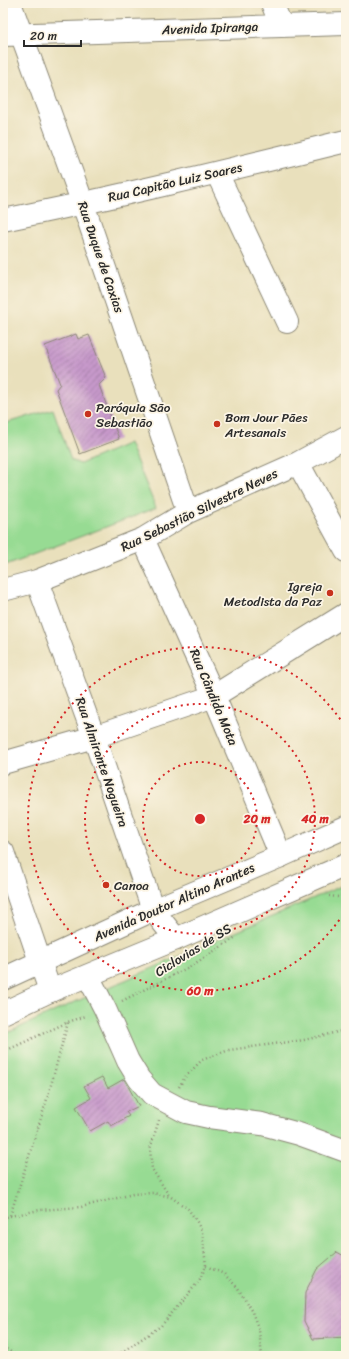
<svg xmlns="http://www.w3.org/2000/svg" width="349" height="1359" font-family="Sriracha,sans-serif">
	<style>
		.green { fill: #97db93; stroke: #61835f }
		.building { fill: url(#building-hatch) }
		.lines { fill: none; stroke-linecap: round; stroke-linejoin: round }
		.minor-casing { stroke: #8a8674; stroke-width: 24 }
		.major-casing { stroke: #8a8674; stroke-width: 24 }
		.path { stroke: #8a8674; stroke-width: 2.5; stroke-dasharray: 1 3; stroke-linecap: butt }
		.minor { stroke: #fff; stroke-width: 22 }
		.major { stroke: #fff; stroke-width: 22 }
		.ring { fill: none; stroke: #d62828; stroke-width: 2; stroke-dasharray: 2 4 }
		.poi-dot { fill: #c8321e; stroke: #fcf5e5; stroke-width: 1.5 }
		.labels { text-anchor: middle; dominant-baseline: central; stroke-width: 3.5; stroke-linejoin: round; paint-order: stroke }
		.street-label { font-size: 13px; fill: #2b2b2b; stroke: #fcf5e5 }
		.poi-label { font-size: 13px; fill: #2b2b2b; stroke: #fcf5e5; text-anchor: start }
		.centre { fill: #d62828; stroke: #fcf5e5; stroke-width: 2 }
		.ring-label { font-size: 12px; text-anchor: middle; font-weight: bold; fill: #d62828; stroke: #fcf5e5; stroke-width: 3.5; stroke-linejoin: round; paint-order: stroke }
	</style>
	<defs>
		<pattern id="building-hatch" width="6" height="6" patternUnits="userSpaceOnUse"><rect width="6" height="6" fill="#c799cb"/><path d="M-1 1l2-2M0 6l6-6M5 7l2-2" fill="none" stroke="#a27da5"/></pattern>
	</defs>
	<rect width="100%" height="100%" fill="#fcf5e5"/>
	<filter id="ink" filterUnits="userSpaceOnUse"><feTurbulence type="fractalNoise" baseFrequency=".025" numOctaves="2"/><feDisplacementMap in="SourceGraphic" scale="8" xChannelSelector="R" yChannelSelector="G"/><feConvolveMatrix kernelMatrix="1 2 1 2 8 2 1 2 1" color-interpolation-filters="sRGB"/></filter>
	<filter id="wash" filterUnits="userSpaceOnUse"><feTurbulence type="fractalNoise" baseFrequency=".012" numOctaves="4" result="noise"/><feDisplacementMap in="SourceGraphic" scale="16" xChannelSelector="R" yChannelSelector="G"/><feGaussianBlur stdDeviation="0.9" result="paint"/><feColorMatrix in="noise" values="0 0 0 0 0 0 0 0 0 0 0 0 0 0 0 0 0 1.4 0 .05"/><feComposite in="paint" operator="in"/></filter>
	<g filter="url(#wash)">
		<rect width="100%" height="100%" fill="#e9e0bc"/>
		<path class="green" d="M53,409L71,460L80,464L129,443L156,508L3,566V424Z
			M346,884V1356H3V1035L75,1002Z"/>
		<g id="blocks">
			<path class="building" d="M76,334L78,339L89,335L106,378L99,385L119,439L80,454L56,389L60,384L45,346Z
				M102,1077L108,1088L124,1079L139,1106L126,1112L129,1116L111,1126L108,1121L90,1131L76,1107L91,1098L84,1086Z
				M337,1252L346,1257V1337L313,1339L304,1321L305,1293L317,1269Z"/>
		</g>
	</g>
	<g filter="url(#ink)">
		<use href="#blocks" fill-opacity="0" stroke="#8a8674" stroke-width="1"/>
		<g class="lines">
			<g class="minor-casing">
				<path id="minor" d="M10,3L83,204L188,512
					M272,3L281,25
					M3,35L346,24
					M217,173L287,322
					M3,220C118,197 232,169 346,141
					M298,463L346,551
					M143,539L214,696L281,856
					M37,581L94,737L153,910L176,939
					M3,590L37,581L143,539L188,512L298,463L346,437
					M3,763L94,737L214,696L346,614
					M3,852L50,991
					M88,976L105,1009L128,1061L139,1079L152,1094L186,1112L209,1117L262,1124L299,1134L346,1151"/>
			</g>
			<g class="major-casing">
				<path id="major" d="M3,979L153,910L281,856L346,827
					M3,1013L50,991L176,939L346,865"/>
			</g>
			<path class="path" d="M329,896L339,897L346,894
				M122,1001L191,966L236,937
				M3,1052L68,1022L86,1016
				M179,1087L185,1077L202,1060L229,1050L304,1040L346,1030
				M159,1120L150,1149L152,1169L170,1197
				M10,1216L40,1210L81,1207L133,1194L153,1193L171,1197L188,1209L196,1220L202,1232L206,1266L199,1281L161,1326L116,1356
				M3,1218L10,1216L48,1096L68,1022
				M206,1266L224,1274L238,1288L252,1312L259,1330L262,1356
				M3,1347L17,1356"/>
			<use href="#minor" class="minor"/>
			<use href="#major" class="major"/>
		</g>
	</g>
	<g class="ring">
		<circle cx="200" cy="819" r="57"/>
		<circle cx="200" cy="819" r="115"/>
		<path d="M346 910A172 172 0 1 1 346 728"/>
	</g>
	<g class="poi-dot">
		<circle cx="88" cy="414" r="4"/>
		<circle cx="217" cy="424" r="4"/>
		<circle cx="330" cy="593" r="4"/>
		<circle cx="106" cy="885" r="4"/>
	</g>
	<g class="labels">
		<g class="street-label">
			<text transform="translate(210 28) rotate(-2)">Avenida Ipiranga</text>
			<text transform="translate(175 182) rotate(-13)">Rua Capitão Luiz Soares</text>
			<text transform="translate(101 257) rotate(71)">Rua Duque de Caxias</text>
			<text transform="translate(199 510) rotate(-26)">Rua Sebastião Silvestre Neves</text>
			<text transform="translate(214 697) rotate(67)">Rua Cândido Mota</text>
			<text transform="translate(102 762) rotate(71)">Rua Almirante Nogueira</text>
			<text transform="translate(174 902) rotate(-24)">Avenida Doutor Altino Arantes</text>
			<text transform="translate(193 950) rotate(-32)">Ciclovias de SS</text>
		</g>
		<g class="poi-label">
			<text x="96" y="407">Paróquia São<tspan x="96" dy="15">Sebastião</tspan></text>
			<text x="225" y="417">Bom Jour Pães<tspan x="225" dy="15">Artesanais</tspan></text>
			<text x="322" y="586" text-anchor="end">Igreja<tspan x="322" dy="15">Metodista da Paz</tspan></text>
			<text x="114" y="885">Canoa</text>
		</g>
	</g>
	<circle cx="200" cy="819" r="6" class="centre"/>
	<g class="ring-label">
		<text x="257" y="823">20 m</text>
		<text x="315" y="823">40 m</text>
		<text x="200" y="995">60 m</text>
	</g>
	<rect width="349" height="1359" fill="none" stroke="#fcf5e5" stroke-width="16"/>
	<path d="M24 40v6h57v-6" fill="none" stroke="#2b2b2b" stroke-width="2"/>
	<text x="30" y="40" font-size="12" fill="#2b2b2b" stroke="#fcf5e5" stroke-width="3" paint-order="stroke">20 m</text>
</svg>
